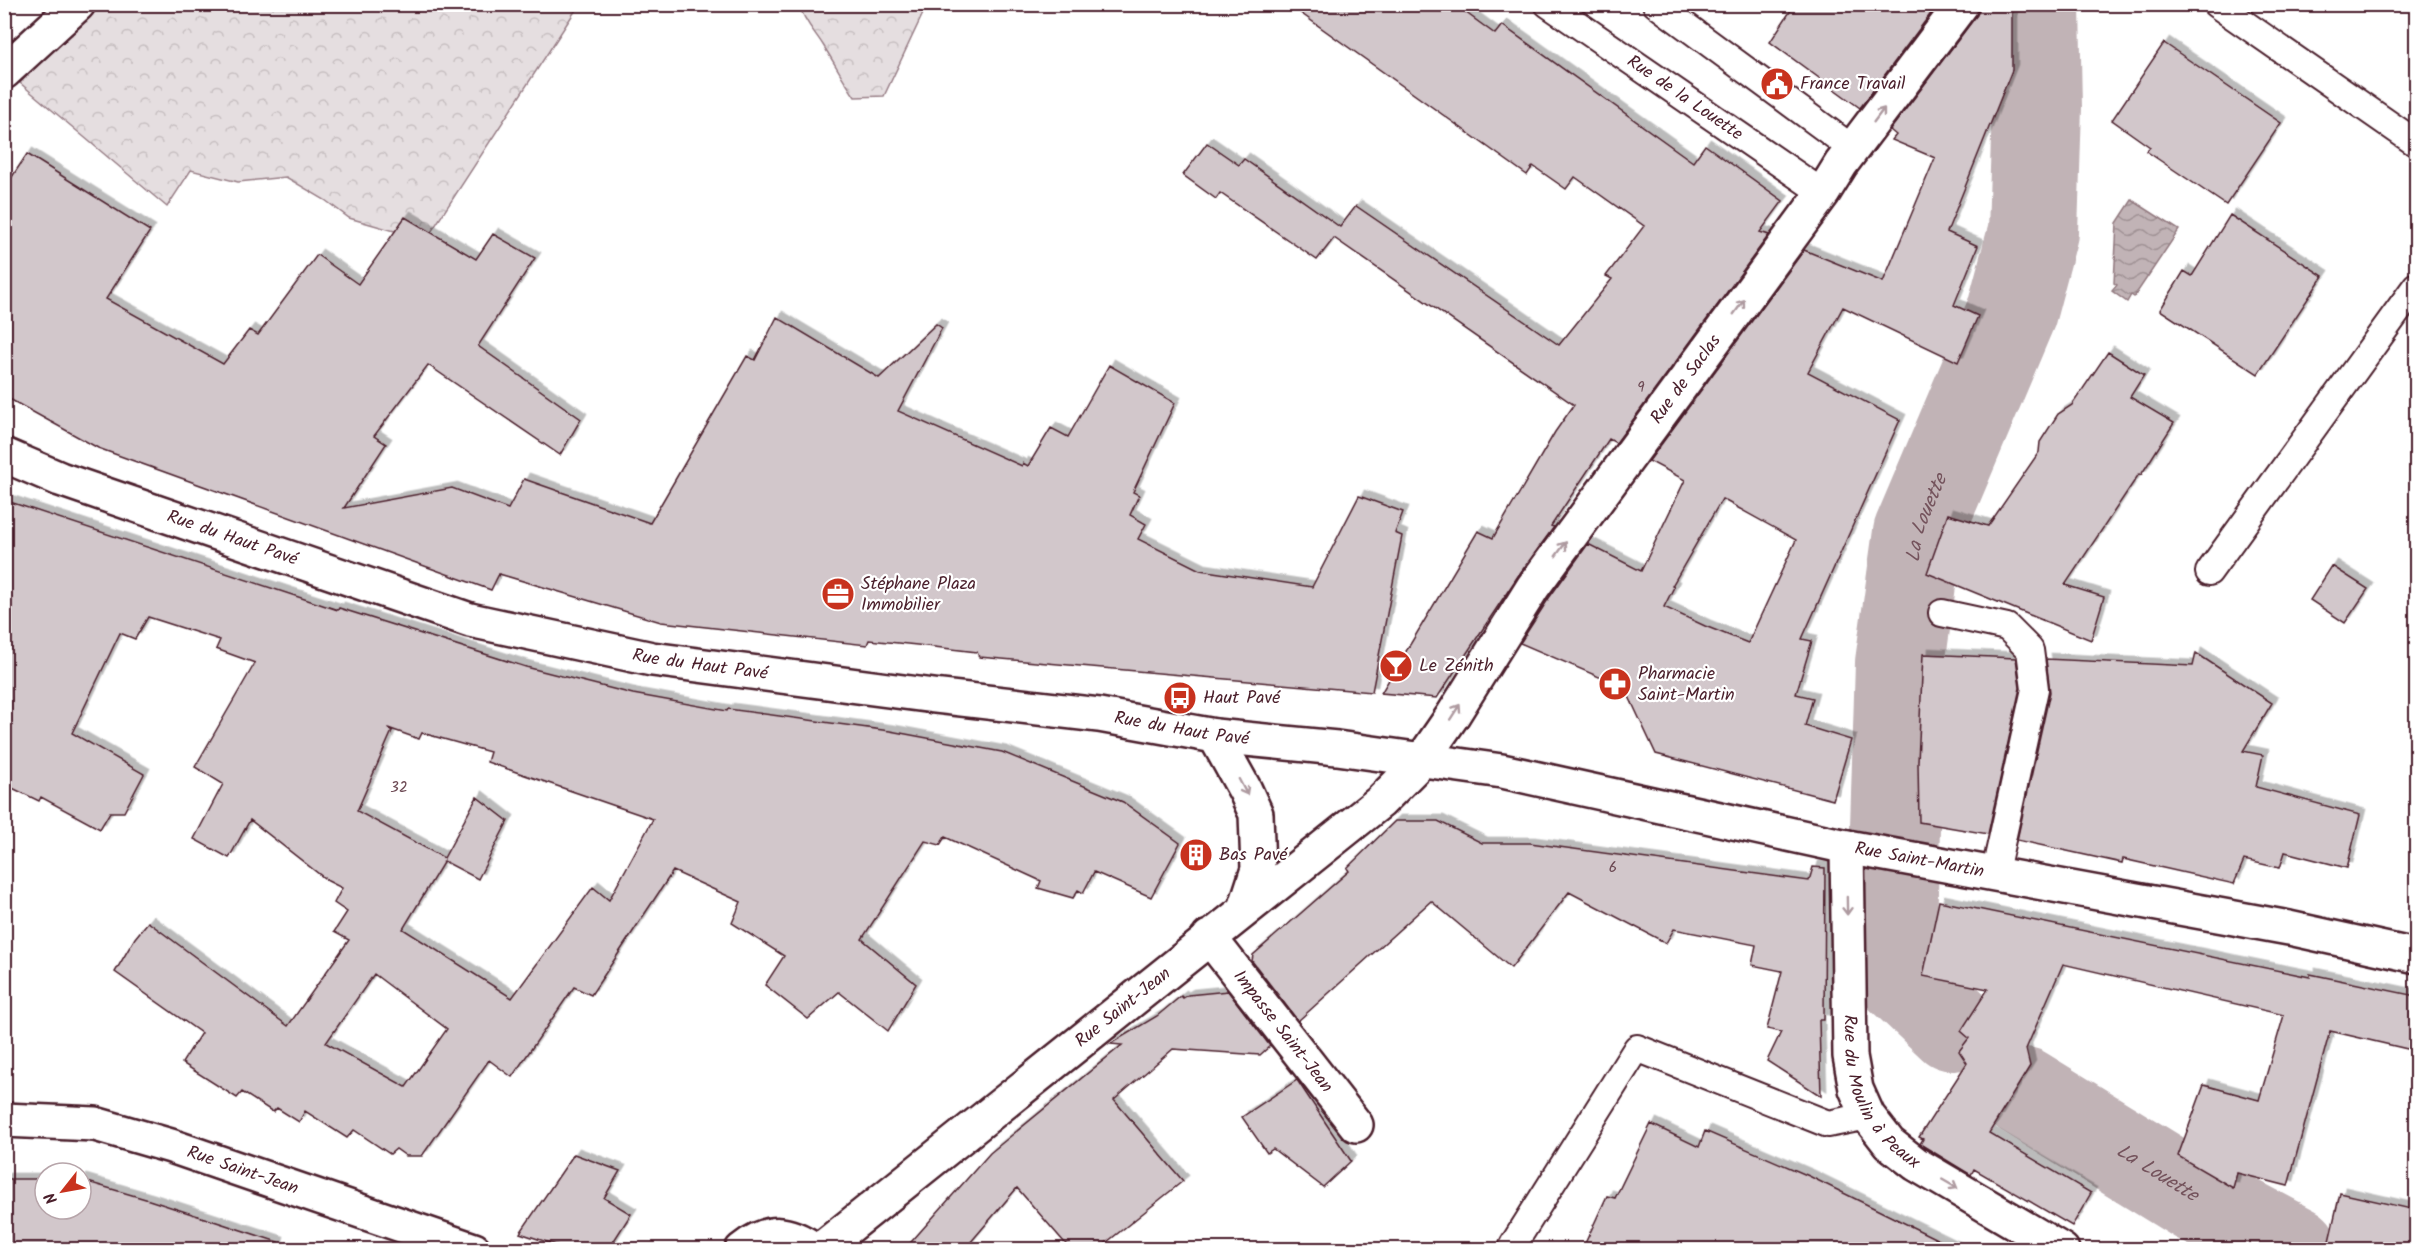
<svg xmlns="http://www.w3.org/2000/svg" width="2421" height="1254" font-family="Kalam,sans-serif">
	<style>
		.forest { fill: url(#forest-crowns); stroke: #987e86; stroke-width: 1.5 }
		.water { fill: url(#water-waves); stroke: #91787e; stroke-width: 1.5 }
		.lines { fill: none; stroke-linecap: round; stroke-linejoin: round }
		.river { stroke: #c1b3b6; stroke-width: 90 }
		.building { fill: #d2c7cb; stroke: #4a1f2b; stroke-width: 1.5; fill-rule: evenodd; filter: url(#shadow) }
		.lane-casing { stroke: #4a1f2b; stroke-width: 30 }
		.street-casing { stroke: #4a1f2b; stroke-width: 38 }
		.secondary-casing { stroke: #4a1f2b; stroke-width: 38 }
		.lane { stroke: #fff; stroke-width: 26 }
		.street { stroke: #fff; stroke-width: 33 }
		.secondary { stroke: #fff; stroke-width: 33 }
		.oneway { stroke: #ae9aa0 }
		.labels { text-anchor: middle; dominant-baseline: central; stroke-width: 4.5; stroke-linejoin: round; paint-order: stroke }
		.number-label { font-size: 15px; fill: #6c4953 }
		.poi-label { font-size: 18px; fill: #4a1f2b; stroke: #fff; text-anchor: start }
		.street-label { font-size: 18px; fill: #4a1f2b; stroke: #fff }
		.water-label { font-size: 20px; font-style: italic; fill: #74535c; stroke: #fff }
	</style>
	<defs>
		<pattern id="forest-crowns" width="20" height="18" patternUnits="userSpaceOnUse" patternTransform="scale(1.5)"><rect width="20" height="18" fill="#e5dee0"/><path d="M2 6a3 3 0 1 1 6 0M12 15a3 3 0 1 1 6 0" fill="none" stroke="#c6bec0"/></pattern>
		<pattern id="water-waves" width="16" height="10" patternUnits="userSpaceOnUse" patternTransform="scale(1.5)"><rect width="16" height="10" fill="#c1b3b6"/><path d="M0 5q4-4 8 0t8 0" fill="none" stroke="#9f9194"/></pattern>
		<filter id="shadow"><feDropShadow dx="5.5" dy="-5.5" stdDeviation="0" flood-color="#0004"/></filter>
	</defs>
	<rect width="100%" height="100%" fill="#fff"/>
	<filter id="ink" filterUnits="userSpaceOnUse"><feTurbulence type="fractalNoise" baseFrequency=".0167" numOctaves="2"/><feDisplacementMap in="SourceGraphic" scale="12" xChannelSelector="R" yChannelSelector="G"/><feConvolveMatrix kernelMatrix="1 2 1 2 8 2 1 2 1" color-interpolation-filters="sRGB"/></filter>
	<g filter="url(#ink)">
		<path class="forest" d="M65,5H579L426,240L349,218L325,200L286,177L238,182L191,170L167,207L20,83L79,22Z
			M799,5V4L927,5L884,96L855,97C843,80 834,62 823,45C814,31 804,21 799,5Z"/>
		<path class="water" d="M2132,200L2179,230L2134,297L2131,295L2127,302L2112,291L2117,285L2114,283L2117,223Z"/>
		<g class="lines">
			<g class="river">
				<path id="s1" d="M1953,1026L1901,977L1891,959L1900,663L1918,533L2012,311L2033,232L2037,107L2035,4"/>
				<path id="s2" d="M2024,1092L2196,1198L2294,1250"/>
			</g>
		</g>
		<path class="building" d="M1288,4H1454L1495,34L1502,25L1693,162L1705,145L1783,201L1760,232L1769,235L1616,443L1609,439L1551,526L1554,527L1518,576L1437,698L1381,693L1478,531L1493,538L1555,432L1574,405L1334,238L1317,260L1220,193L1216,199L1183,175L1207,143L1239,165L1244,159L1340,227L1356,206L1559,345L1612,279L1606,276L1644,226L1575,177L1566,189L1533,166L1527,175Z
			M1795,4H1938L1860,108L1770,42Z
			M1980,4H2012V70L1947,232L1978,246L1954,305L1978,316L1958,362L1843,307L1808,372L1900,420L1802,639L1812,641L1796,694L1813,698L1805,726L1851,740L1833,800L1656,754L1625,688L1520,643L1549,598L1588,544L1641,571L1685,480L1649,461L1804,250L1883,282L1935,158L1892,140L1896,135L1890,130L1977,15ZM1722,499L1796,540L1748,643L1705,626L1664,607L1674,587L1672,586Z
			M2164,43L2281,123L2226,205L2146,151L2150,147L2112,120Z
			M27,154L150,231L106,299L223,364L249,330L258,335L317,255L358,284L405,217L476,259L493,234L535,258L478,346L581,419L560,455L428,365L374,436L386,444L344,508L452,488L508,509L524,479L650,523L747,356L755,360L777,317L879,378L936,324L942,328L898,411L1022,466L1023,463L1028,466L1051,428L1068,437L1109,365L1175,403L1133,492L1139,495L1130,515L1146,524L1138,539L1200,570L1312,587L1359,496L1403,512L1395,533L1402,536L1372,692L979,657L977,652L917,645L869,640L867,645L661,622L499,574L491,590L98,448L4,396V189Z
			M2230,215L2323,276L2258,374L2160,310L2184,271L2192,276Z
			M2108,352L2144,375L2130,397L2174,423L2141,475L2139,474L2065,585L2104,597L2091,640L1927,573L1948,514L1988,526L2039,452L2040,442L2058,414L2072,405Z
			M4,500L338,610L339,608L526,667L633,694L727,711L728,709L890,731L1002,752L1123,802L1180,843L1151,897L1094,872L1083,893L1078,890L1073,898L1038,888L1041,881L945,837L940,845L925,841L862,939L916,984L888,1031L839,992L808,1019L765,985L784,956L732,923L741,902L673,871L591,995L574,987L512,1077L489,1060L422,1156H406L396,1149L390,1154L354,1130L347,1138L305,1111L299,1122L277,1108L273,1112L242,1092L237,1098L182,1063L201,1033L115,972L135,938L148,922L288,1026L349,940L334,932L347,912L334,903L342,888L328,881L250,820L229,858L194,839L223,784L195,767L255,663L216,649L220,640L148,617L135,639L120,633L72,733L144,774L124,812H110L100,829L41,797L39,801L4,784ZM388,728L419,739L422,733L490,752L487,762L653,819L609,900L593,887L512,998L403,929L444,861L478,879L508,821L477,797L444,858L357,811L392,731ZM374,974L447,1029L406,1087L326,1043Z
			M2332,566L2368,589L2345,623L2310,600Z
			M2196,653L2272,703L2243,751L2263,755L2256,787L2360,815L2347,868L2285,852L2280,868L2244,860L2234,884L2123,859L2122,863L2017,840L2050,692L2046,659L2193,666Z
			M1923,654L2016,658L2020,688L1988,834L1919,822L1918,762Z
			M1395,821H1438L1482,843H1530L1809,881L1813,867L1825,868L1824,1020H1819L1821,1096L1767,1061L1781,1032L1767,1029L1782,971L1752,965L1756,945L1674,929L1666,943L1569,892L1511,968L1431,901L1298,1021L1252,961L1253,955L1349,871L1347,868Z
			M1939,901L2310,977V974L2416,996V1051L2330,1031L2288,1186L2237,1173L2233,1188L2178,1156L2204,1085L2259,1100L2284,1015L2063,964L2026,1049L2030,1066L1989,1133L2091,1193L2072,1226L1974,1169L1971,1175L1920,1144L1923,1139L1919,1137L1967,1063L1959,1051L1969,1038L1961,1031L1988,989L1923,976Z
			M1228,991L1270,1046L1260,1055L1173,1049L1114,1100L1183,1181L1097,1250H1071L1017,1188L964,1250H904L990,1153L1122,1045L1110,1044L1157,1016L1181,996L1183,998L1188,995Z
			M1297,1080L1351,1161L1323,1187L1273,1149L1267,1153L1242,1117Z
			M1651,1124L1699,1147L1705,1131L1809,1176L1959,1250H1582L1607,1196L1615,1198Z
			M574,1154L620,1171L604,1198L631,1214L608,1250H571L520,1233Z
			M4,1179H45V1209H81V1180L149,1200L278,1242L276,1250H4Z
			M2340,1193L2416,1210V1250H2327Z"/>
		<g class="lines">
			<g class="lane-casing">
				<g id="lane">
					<path id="s3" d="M1548,4L1823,193"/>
					<path d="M1656,4L1853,149"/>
					<path d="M2216,4L2416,143"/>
					<path d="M2209,572L2416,286"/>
					<path d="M1942,613L2007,627L2030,650L2035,689L1994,876"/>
					<path d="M1513,1245L1637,1048L1828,1124L1868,1116"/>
				</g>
			</g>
			<g class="street-casing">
				<g id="street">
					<path d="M4,72L78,4"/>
					<path id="s4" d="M1847,847L1850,1056L1856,1089L1868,1116L1889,1143L1916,1164L2062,1250"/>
					<path id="s5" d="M1209,937L1356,1125"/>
				</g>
			</g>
			<g class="secondary-casing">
				<g id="secondary">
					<path id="s6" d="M4,455L60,479L470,620L652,659L934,696L1099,715L1215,736L1337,748L1502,771L1847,847L2289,928L2416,956"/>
					<path d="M1215,736L1245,790L1256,814L1258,869L1245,909"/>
					<path id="s7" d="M4,1120L95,1124L171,1146L474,1250"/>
					<path d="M742,1250C769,1228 788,1231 815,1250"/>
					<path id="s8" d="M820,1250L1380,802L1422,760L1453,715L1533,587L1823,193L1841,164L1962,4"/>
				</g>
			</g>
			<use href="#lane" class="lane"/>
			<use href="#street" class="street"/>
			<use href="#secondary" class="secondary"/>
		</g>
		<defs><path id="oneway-shaft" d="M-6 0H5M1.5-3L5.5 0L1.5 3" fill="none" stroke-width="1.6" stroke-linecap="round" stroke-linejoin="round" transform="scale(1.5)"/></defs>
		<g class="oneway">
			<use href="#oneway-shaft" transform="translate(1879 115) rotate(-53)"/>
			<use href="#oneway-shaft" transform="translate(1739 307) rotate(-54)"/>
			<use href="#oneway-shaft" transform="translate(1561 549) rotate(-54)"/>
			<use href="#oneway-shaft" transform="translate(1455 712) rotate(-57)"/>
			<use href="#oneway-shaft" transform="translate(1243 787) rotate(62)"/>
			<use href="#oneway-shaft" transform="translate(1847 906) rotate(89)"/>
			<use href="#oneway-shaft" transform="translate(1950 1184) rotate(30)"/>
		</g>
	</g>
	<defs>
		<g id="civic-disc" transform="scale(1.725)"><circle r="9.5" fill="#c8321e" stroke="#fff"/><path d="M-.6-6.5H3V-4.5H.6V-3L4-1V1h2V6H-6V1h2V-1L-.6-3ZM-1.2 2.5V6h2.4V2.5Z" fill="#fff"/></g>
		<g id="office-disc" transform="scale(1.725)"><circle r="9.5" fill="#c8321e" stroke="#fff"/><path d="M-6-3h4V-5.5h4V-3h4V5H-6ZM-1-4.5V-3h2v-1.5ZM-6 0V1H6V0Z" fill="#fff"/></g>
		<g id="bar-disc" transform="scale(1.725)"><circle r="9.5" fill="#c8321e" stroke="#fff"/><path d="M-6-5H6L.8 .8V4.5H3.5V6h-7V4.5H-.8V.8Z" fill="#fff"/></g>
		<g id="pharmacy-disc" transform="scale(1.725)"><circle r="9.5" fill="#c8321e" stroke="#fff"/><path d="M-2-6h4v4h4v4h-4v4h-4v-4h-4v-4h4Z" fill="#fff"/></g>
		<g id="bus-disc" transform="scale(1.725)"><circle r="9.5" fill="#c8321e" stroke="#fff"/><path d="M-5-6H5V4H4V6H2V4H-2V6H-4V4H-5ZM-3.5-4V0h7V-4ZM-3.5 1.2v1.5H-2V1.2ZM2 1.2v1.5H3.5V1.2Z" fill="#fff"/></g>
		<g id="building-disc" transform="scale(1.725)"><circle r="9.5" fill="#c8321e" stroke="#fff"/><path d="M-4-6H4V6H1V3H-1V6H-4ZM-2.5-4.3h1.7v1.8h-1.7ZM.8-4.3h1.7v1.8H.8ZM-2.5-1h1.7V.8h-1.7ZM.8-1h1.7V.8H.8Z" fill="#fff"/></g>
	</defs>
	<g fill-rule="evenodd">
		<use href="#civic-disc" x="1777" y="84"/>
		<use href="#office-disc" x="838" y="594"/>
		<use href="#bar-disc" x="1396" y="666"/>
		<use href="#pharmacy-disc" x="1615" y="684"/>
		<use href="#bus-disc" x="1180" y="698"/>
		<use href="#building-disc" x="1196" y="855"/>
	</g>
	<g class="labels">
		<g class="number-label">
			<text x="1641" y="388">9</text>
			<text x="399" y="788">32</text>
			<text x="1613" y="868">6</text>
		</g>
		<g class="poi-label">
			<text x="1800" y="84">France Travail</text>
			<text x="861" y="584">Stéphane Plaza<tspan x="861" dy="21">Immobilier</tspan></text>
			<text x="1419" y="666">Le Zénith</text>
			<text x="1638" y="674">Pharmacie<tspan x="1638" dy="21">Saint-Martin</tspan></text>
			<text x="1203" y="698">Haut Pavé</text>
			<text x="1219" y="855">Bas Pavé</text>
		</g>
		<g class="street-label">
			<text stroke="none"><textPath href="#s3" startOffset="166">Rue de la Louette</textPath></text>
			<text stroke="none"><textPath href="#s8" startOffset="1240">Rue de Saclas</textPath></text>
			<text stroke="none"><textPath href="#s6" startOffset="243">Rue du Haut Pavé</textPath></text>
			<text stroke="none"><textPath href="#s6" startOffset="729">Rue du Haut Pavé</textPath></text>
			<text stroke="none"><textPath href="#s6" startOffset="1215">Rue du Haut Pavé</textPath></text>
			<text stroke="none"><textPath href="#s6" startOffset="1965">Rue Saint-Martin</textPath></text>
			<text stroke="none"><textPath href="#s8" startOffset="388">Rue Saint-Jean</textPath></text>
			<text stroke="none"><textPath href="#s5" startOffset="120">Impasse Saint-Jean</textPath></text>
			<text stroke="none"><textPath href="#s4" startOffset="255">Rue du Moulin à Peaux</textPath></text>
			<text stroke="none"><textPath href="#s7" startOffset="246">Rue Saint-Jean</textPath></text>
		</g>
		<g class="water-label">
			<text stroke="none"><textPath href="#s1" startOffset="536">La Louette</textPath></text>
			<text stroke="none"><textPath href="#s2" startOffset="156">La Louette</textPath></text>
		</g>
	</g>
	<rect width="2421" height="1254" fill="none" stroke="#fff" stroke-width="24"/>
	<rect x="12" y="12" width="2397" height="1230" fill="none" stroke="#4a1f2b" stroke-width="2" filter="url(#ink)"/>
	<g transform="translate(63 1191) rotate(239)"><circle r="28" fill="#ffffff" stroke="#b7a5aa" stroke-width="1.5"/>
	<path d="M0-4.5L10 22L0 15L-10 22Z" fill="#c8321e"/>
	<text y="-9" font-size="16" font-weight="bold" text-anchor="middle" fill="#4a1f2b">N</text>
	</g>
</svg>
